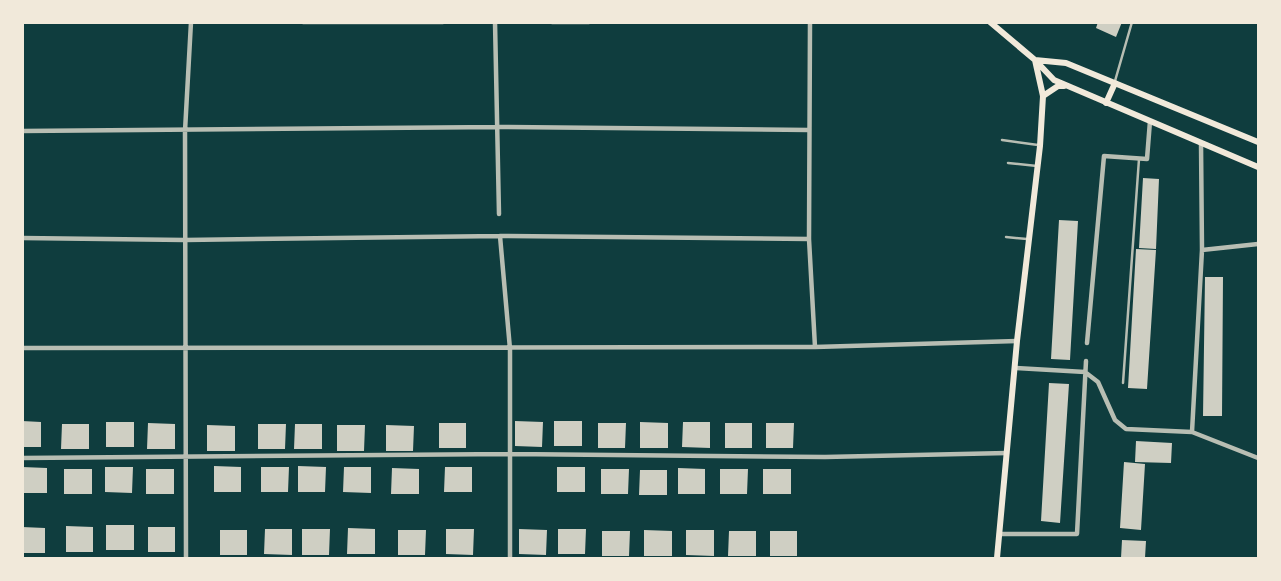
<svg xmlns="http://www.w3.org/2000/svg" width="1281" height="581" font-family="Overpass,sans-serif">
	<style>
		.building { fill: #cfcfc3 }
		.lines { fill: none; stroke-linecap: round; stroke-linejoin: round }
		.service { stroke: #b8beb3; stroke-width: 2.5 }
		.minor { stroke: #b8beb3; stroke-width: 4.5 }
		.secondary { stroke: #f1e9da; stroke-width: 6 }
	</style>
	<rect width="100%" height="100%" fill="#0f3d3e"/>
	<path class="building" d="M1098,22H1122L1116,37L1096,28Z
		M1143,178L1159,179L1156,249L1139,248Z
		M1059,220L1078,221L1070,360L1051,359Z
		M1136,249L1156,250L1147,389L1128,388Z
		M1205,277H1223L1222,416H1203Z
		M1049,383L1069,384L1060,523L1041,521Z
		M22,421L41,422V447H22Z
		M515,421L543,422L542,447L515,446Z
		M554,421H582V446H554Z
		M106,422H134V447H106Z
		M640,422L668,423V448H640Z
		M683,422H710V448L682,447Z
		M148,423L175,424V449H147Z
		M439,423H466V448H439Z
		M598,423H626L625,448H598Z
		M725,423H752V448H725Z
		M766,423H794L793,448H766Z
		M62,424H89V449H61Z
		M258,424H286L285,449H258Z
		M295,424H322V449H294Z
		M207,425L235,426V451H207Z
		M337,425H365L364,451H337Z
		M386,425L414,426L413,451H386Z
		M1136,441L1172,443L1171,463L1135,462Z
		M1124,462L1145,464L1141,530L1120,528Z
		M214,466L241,467V492H214Z
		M298,466L326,467L325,492H298Z
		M22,467L47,468V493H22Z
		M105,467H133L132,493L105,492Z
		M261,467H289L288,492H261Z
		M344,467H371V493L343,492Z
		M445,467H472V492H444Z
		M557,467H585V492H557Z
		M392,468L419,469V494H391Z
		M678,468L705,469V494H678Z
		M64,469H92V494H64Z
		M146,469H174V494H146Z
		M601,469H629L628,494H601Z
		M720,469H748L747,494H720Z
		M763,469H791V494H763Z
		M640,470H667V495H639Z
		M106,525H134V550H106Z
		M66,526L93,527V552H66Z
		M22,527L45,528V553H22Z
		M148,527H175V552H148Z
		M348,528L375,529V554H347Z
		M265,529H292V555L264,554Z
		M302,529H330L329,555H302Z
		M446,529H474L473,555L446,554Z
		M519,529L547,530L546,555L519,554Z
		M558,529H586L585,554H558Z
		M220,530H247V555H220Z
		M398,530H426L425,555H398Z
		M644,530L672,531V556H644Z
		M686,530H714V556L686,555Z
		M602,531H630L629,556H602Z
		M729,531H756V556H728Z
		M770,531H797V556H770Z
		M1122,540L1146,541L1145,558H1121Z"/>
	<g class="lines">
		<path class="service" d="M1115,81L1132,22
			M1002,140L1038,145
			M1008,163L1037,166
			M1006,237L1027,239
			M1123,383L1139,159"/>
		<path class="minor" d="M303,22H443
			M495,22L499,214
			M552,22H589
			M810,22L809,239L815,347
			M22,131L499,127L809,130
			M500,236L510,349V558
			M22,238L185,240L500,236L809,239
			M1202,250L1258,244
			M1087,343L1104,156L1147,159L1150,121
			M22,348L815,347L1017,341
			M1016,368L1085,372L1098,382L1115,420L1126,429L1192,432L1258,458
			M1192,432L1202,250L1201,143
			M22,458L511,454L825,457L1007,453
			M999,534H1077L1086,361
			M186,558L185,131L191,22"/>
		<path class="secondary" d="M990,22L1035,60L1054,80L1258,167
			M1035,60L1066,63L1258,142
			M1043,96L1058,86H1064
			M1106,103L1115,83
			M997,558L1017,341L1040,146L1043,96L1035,60"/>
	</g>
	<rect width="1281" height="581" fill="none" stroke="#f1e9da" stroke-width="48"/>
</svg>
